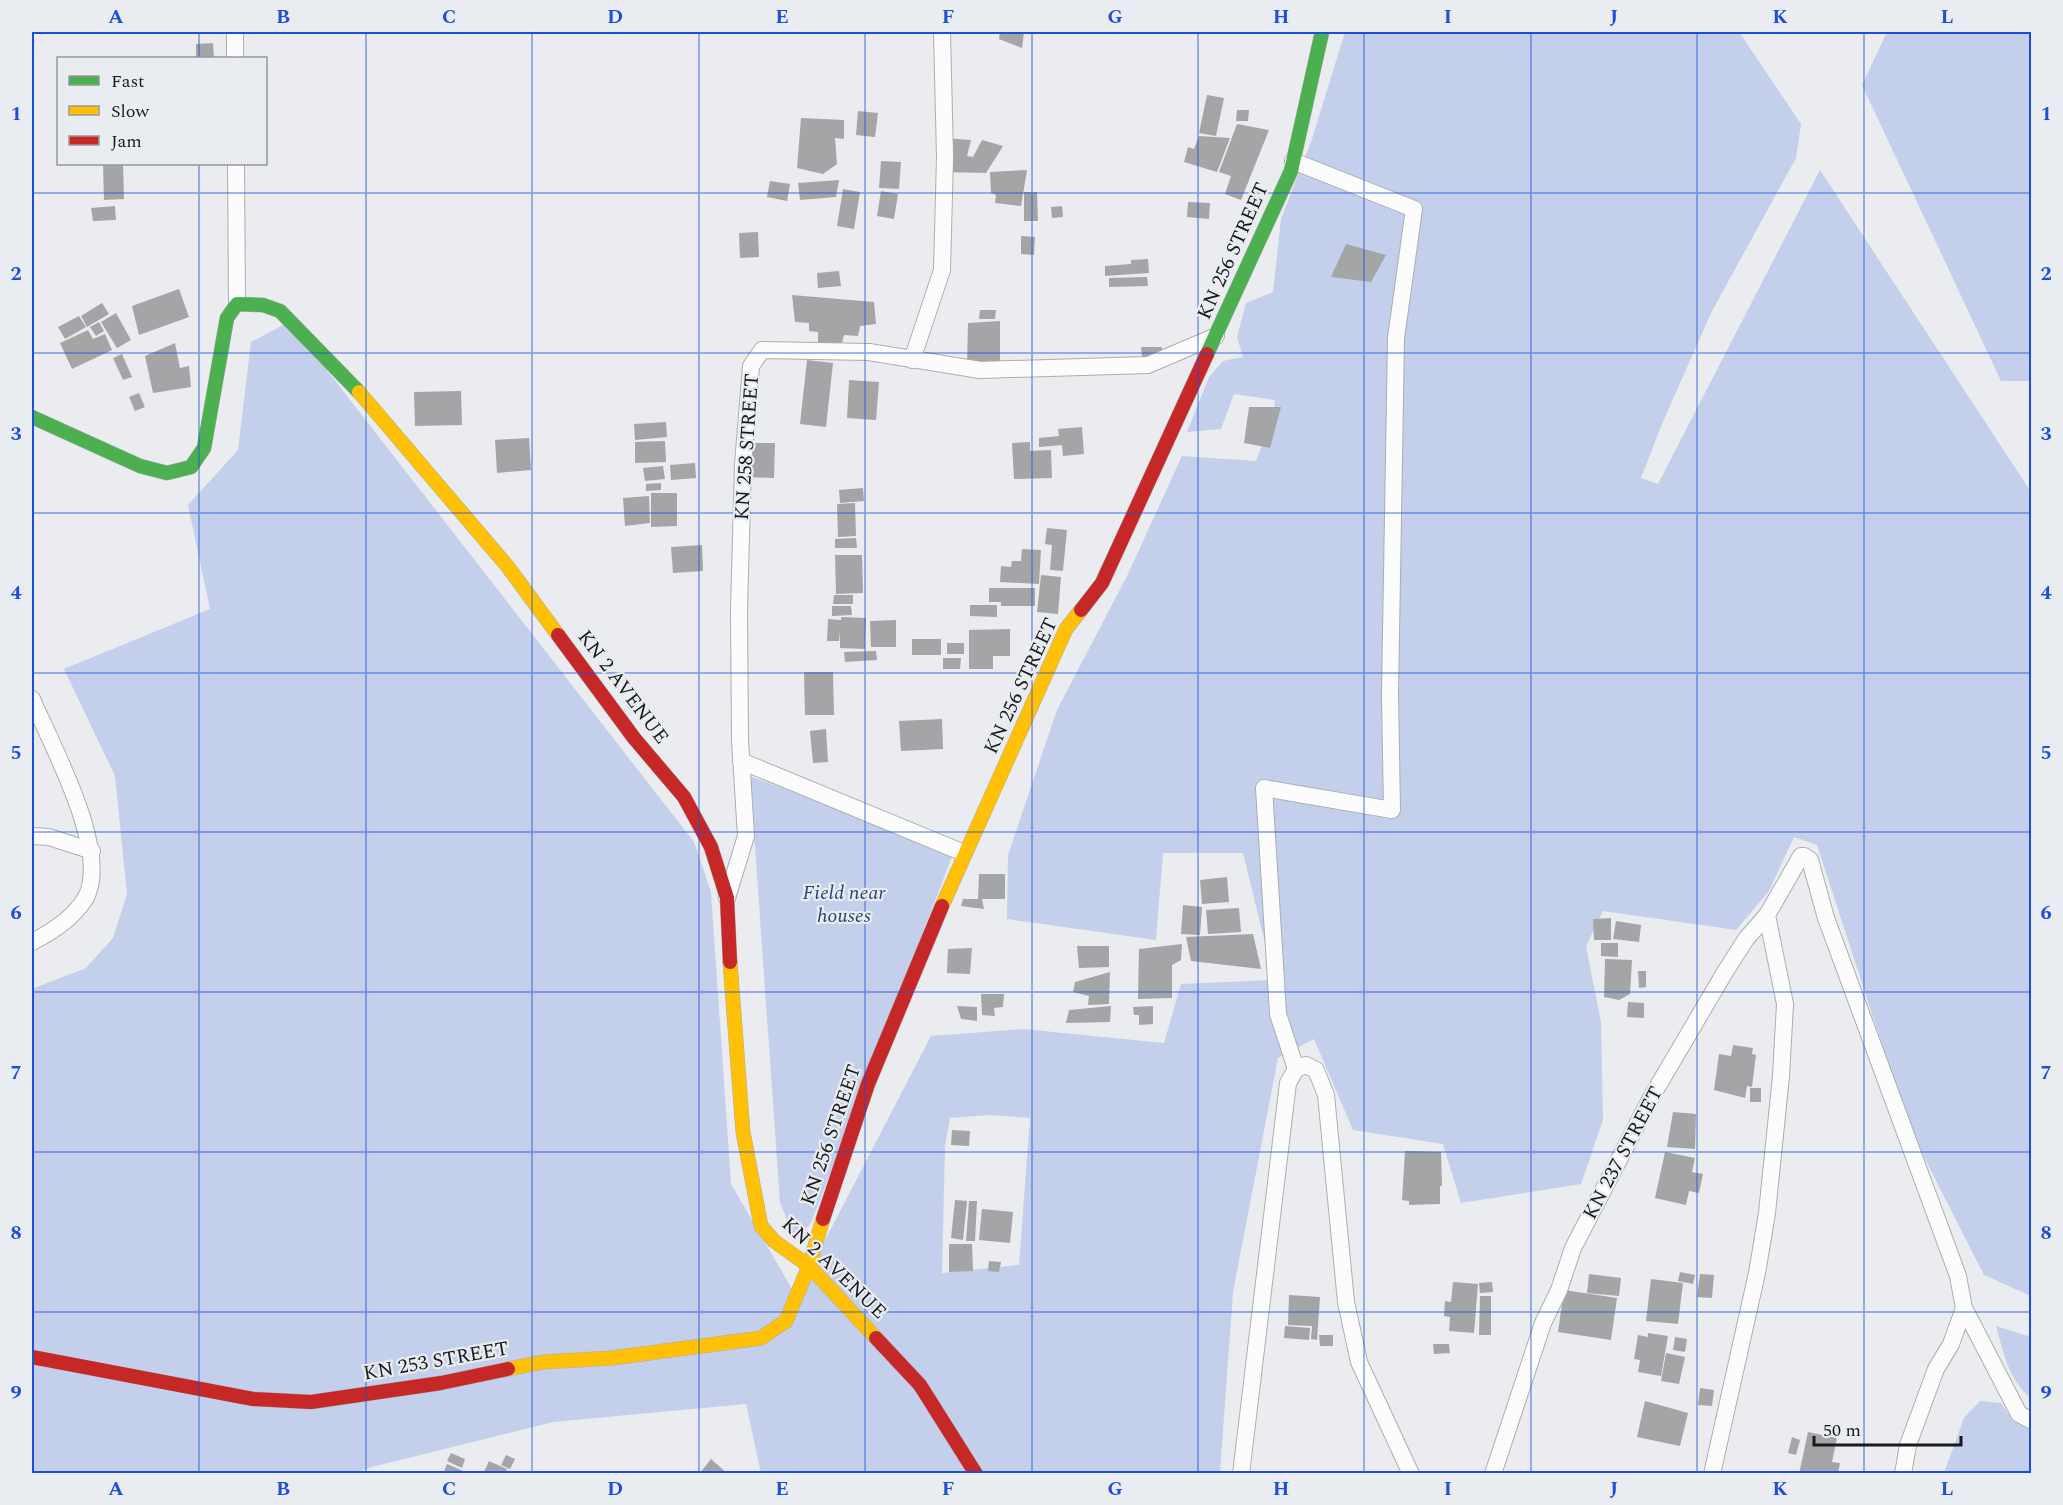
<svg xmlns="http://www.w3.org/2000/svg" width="2063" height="1505" font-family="Spectral,serif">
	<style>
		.green { fill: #c3cfeb; fill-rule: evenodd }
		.building { fill: #a4a5a7 }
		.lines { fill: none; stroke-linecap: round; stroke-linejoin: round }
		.street-casing { stroke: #acaeb0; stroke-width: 18 }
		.fast-casing { stroke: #acaeb0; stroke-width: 15 }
		.slow-casing { stroke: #acaeb0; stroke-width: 15 }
		.jam-casing { stroke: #acaeb0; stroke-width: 15 }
		.street { stroke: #fcfcfd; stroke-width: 16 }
		.fast { stroke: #4caf50; stroke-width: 14 }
		.slow { stroke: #ffc107; stroke-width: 14 }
		.jam { stroke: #c62828; stroke-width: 14 }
		.grid { fill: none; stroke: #1d4ed8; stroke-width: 1.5; stroke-opacity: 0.55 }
		.labels { text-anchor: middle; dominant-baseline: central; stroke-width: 4.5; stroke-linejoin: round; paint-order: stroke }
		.street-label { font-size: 20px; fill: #191a1c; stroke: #e9ecf0 }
		.park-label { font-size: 20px; font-style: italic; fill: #2b417b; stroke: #e9ecf0 }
		.neatline { fill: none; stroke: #1d4ed8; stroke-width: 2 }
		.grid-label { font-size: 20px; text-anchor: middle; font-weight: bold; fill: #1d4ed8 }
	</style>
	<rect width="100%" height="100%" fill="#eaecef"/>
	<path class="green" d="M1345,32H1739L1801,124L1796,158L1711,313L1662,424L1641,478L1658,484L1820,170L2031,492V1296L1984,1275L1924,1157L1904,1112L1817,845L1794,837L1769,891L1736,930L1603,911L1586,946L1601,1022L1603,1120L1581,1184L1461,1203L1443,1144L1353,1130L1314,1039L1278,1058L1233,1292L1220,1473H761L746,1404L553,1422L372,1467L354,1473L32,1474V989L86,968L113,938L127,894L115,776L64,669L210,609L188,505L238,450L251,342L283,325L326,369L694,842L711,892L731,1184L796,1296L931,1036L1023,1029L1164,1043L1181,984L1274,980L1243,853H1163L1156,940L1007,919L1008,855L1057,710L1127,576L1182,456L1256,461L1273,418L1275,400L1234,394L1221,429L1187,432L1209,377L1223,361L1243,357L1237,337L1246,303L1273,292L1281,219L1312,139ZM989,1115L1030,1118L1019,1265L942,1273L945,1147L950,1118Z
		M1887,32H2031V381H2001L1862,85Z
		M750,776L953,854L811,1223L795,1241L780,1202Z
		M1996,1326L2031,1337V1398C2009,1381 2003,1351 1996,1326Z
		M1980,1401L2001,1403L2013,1421L2031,1431V1473H1944L1964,1418Z"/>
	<path class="building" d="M1000,32H1024L1022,48L999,39Z
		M213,43L214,58H196V44Z
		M1207,95L1224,98L1216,136L1199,133Z
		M1237,110H1249L1248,121H1236Z
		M858,111L878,113L875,137L856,135Z
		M801,118L844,120V139L835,138L837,164L823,174L797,168Z
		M1237,124L1269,130L1241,200L1225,194L1231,176L1219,172Z
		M1199,136L1230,138L1217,172L1184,162L1188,147L1194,149Z
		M944,138L971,140L967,156L973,157L982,140L1003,146L986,173L944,172Z
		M881,161L901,162L899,189L879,188Z
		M103,164H123L124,199L104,200Z
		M1027,170L1021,206L995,203L996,195L991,193L990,172Z
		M839,180L836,197L800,200L798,183Z
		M770,181L790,184L787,201L767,197Z
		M843,189L860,192L854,229L837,226Z
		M881,191L898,194L894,219L877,216Z
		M1024,192H1037L1038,221H1024Z
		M1188,202L1210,203L1209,219L1187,217Z
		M115,206L116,220L93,221L91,208Z
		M1062,206L1063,217L1052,218L1051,207Z
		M758,232L759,257L740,258L739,233Z
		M1021,236L1035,237L1034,255L1021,254Z
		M1346,244L1386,255L1371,282L1331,277Z
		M1148,259L1149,273L1105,276V266L1131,264V260Z
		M839,271L841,286L818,288L817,273Z
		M1147,277L1148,286L1109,287V278Z
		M179,289L189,317L139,335L132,306Z
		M792,295L874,302L876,324L860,326L858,336L844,335L841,347H818V332L809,331V323L795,322Z
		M102,303L109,314L87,327L81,316Z
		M980,310H996L995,319H979Z
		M116,313L131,340L117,348L101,322Z
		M79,316L86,327L65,339L58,327Z
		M1000,321V366H967L968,323Z
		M99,322L104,331L96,336L90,327Z
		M88,330L93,339L105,334L112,350L72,369L60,343Z
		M175,343L180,368L189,366L191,387L153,393L145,356Z
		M1141,347H1162V355L1139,360L1142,356Z
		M122,354L132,377L123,380L113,358Z
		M807,360L833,363L826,427L800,424Z
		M849,380L879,382L876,420L847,418Z
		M461,391L462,425L415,426L414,392Z
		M139,393L145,407L135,411L129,397Z
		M1249,407H1281L1270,448L1244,443Z
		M666,422L667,437L635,440L634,424Z
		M1082,427L1084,454L1063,456L1062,445L1039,447V438L1059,436L1058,429Z
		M529,438L531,470L497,473L495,440Z
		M665,441L666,462L635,463V442Z
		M1030,442V451L1051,450L1052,478L1014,479L1012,443Z
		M753,443H775L774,478L743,477L746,462L752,460Z
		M695,463L696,478L671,480L670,465Z
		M663,466L665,479L645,481L643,468Z
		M661,483V490L646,491V484Z
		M863,488L864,501L840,503L839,490Z
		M651,493H677V526L651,527Z
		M649,496L650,523L625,526L623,498Z
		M855,503L856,536L838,537L837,504Z
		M1047,528L1067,530L1063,571L1050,570L1052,545L1045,544Z
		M856,538L857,548H835V539Z
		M702,545L703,571L673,573L671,547Z
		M1022,549L1041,550L1039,584L1000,582L1001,566L1011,567L1012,561H1021Z
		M835,555H862L863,593L836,594Z
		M1041,575L1061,577L1058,614L1037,612Z
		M989,588H1035V606H1001V602H989Z
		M834,595H853V604H833Z
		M970,605H997V617L970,616Z
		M832,606H851L852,615L832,616Z
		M841,617L866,618L865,649L840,648V631L839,641H827L828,619L841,620Z
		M896,620V647H871L870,621Z
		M1010,629V656H993V669H969V630Z
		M912,639H941V655H912Z
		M947,643H964V654H947Z
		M876,651L877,660L845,662L844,652Z
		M943,658H961L960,669H943Z
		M804,672H833L834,715H805Z
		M942,719L943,749L901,751L899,721Z
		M826,729L828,762L813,763L810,731Z
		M979,874H1005V899H982L984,909L961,906L963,899H978Z
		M1227,877L1229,902L1202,904L1200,880Z
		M1183,905L1202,907L1200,935L1181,934Z
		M1239,908L1241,932L1208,934L1206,910Z
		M1611,918V940H1594L1593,919Z
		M1616,921L1641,925L1639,942L1613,939Z
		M1253,934L1261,969L1191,961L1186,937Z
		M1601,943H1618V957L1601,956Z
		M1182,944L1181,960L1172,965V998L1138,999L1139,949Z
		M1077,946H1109V967L1079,968Z
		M972,948L970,974L947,973L948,949Z
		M1605,959L1632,960L1630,994L1619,1000L1604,997Z
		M1638,971H1646V987L1639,988Z
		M1110,972L1109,1004L1088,1005L1089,996L1073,992L1075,982Z
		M981,994H1004L1003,1007L994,1008L995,1016L982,1015Z
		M1628,1002L1644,1003V1018L1627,1017Z
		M957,1006L977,1007V1021L961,1019Z
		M1111,1006L1110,1022L1066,1023L1069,1010Z
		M1153,1006V1024L1139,1025V1015H1134L1133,1007Z
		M1733,1045L1753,1048L1752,1054L1756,1055L1752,1087L1747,1086L1745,1098L1714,1090L1719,1054L1731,1056Z
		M1750,1088H1761V1102H1750Z
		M1673,1112L1696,1114L1695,1149L1667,1147Z
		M952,1130L970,1131L969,1146L951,1145Z
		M1405,1151L1441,1152L1442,1186H1440V1204L1409,1205V1201L1402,1200Z
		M1665,1152L1695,1158L1692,1172L1703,1174L1699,1193L1689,1191L1686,1205L1655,1198Z
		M955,1200L967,1201L963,1240L951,1238Z
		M969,1201H977L975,1241H966Z
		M982,1209L1013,1212L1010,1243L979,1240Z
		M949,1244H972L973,1271L949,1272Z
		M989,1261L1001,1262L999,1272L988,1271Z
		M1680,1272L1695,1275L1693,1284L1678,1281Z
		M1589,1274L1621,1278L1619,1296L1587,1293Z
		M1700,1274L1714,1275L1712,1298L1697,1297Z
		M1651,1279L1683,1283L1678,1324L1646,1321Z
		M1453,1282L1478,1284L1474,1333L1449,1331L1450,1317L1444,1316L1445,1301L1451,1302Z
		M1492,1282L1493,1292L1480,1293L1479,1283Z
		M1564,1290L1617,1298L1611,1340L1558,1332Z
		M1289,1295L1320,1297L1317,1340L1311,1339L1312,1326L1288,1325Z
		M1480,1296H1491V1335H1479Z
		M1285,1326L1310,1328L1309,1340L1284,1338Z
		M1648,1333L1668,1336L1661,1376L1638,1372L1640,1360L1634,1359L1638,1335L1648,1337Z
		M1319,1335H1333V1346H1320Z
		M1675,1337L1687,1339L1685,1352L1673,1350Z
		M1433,1344H1449L1450,1353L1434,1354Z
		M1666,1353L1685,1357L1679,1384L1661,1381Z
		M1700,1388L1714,1390L1712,1406L1698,1405Z
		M1645,1401L1688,1413L1680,1446L1637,1437Z
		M1808,1432L1837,1438L1832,1462L1840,1463L1838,1474H1799Z
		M1792,1437L1800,1440L1796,1455L1788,1453Z
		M451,1453L465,1459L462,1468L447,1461Z
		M506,1455L515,1459L510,1469L501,1465Z
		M711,1459L728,1474L700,1473Z
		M489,1461L507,1469L505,1474H483Z
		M447,1464L463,1471L462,1474H443Z"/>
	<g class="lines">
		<g class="street-casing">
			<path id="street" d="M235,32V58
				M1293,161L1414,209L1396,338L1390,694L1392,810L1264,788L1278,1014L1296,1069
				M236,164L237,304
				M912,360L942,270L945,157L942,32
				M32,699C51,744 112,854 85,899C73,918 52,932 32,942
				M741,761L964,853
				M32,836L49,837L92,851
				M727,898L746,836L740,740L739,610L743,464L751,366L762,350L869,352L980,370L1148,365L1216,336
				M1964,1308L2019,1414L2032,1421
				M1241,1474L1288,1083L1296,1069L1306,1065L1316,1070L1326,1095L1346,1302L1359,1362L1411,1474
				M1493,1474L1543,1323L1559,1290L1573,1248L1652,1096L1725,972L1746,939L1767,915L1801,856H1804L1810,860L1826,918L1958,1276L1964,1308L1951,1344L1936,1369L1908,1445L1903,1474
				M1712,1474L1757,1273L1767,1213L1781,1076L1785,1004L1767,915"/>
		</g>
		<g class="fast-casing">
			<path id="fast" d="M1207,354L1291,171L1322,32
				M32,417L140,466L167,473L191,467L204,448L227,318L237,304L263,305L280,311L359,392"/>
		</g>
		<g class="slow-casing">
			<path id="slow" d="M359,392L508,567L558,635
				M942,906L1066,629L1081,610
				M730,962L743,1132L761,1226L774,1241L809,1266L876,1338
				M508,1369L543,1362L612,1358L761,1338L786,1321L809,1266L823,1219"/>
		</g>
		<g class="jam-casing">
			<path id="jam" d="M1081,610L1102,583L1207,354
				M558,635L634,738L684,797L711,847L727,898L730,962
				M823,1219L868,1084L942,906
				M876,1338L920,1385L976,1474
				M32,1357L253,1399L311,1402L441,1383L508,1369"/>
		</g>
		<use href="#street" class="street"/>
		<use href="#fast" class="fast"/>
		<use href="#slow" class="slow"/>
		<use href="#jam" class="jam"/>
	</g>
	<path class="grid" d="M199,32V58M366,32V1474M532,32V1474M699,32V1474M865,32V1474M1032,32V1474M1198,32V1474M1364,32V1474M1531,32V1474M1697,32V1474M1864,32V1474M199,164V1474M32,193H2032M32,353H2032M32,513H2032M32,673H2032M32,832H2032M32,992H2032M32,1152H2032M32,1312H2032"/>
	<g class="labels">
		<g class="street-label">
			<text transform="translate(1233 251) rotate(-66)">KN 256 STREET</text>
			<text transform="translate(747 447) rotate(-86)">KN 258 STREET</text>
			<text transform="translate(1021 686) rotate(-65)">KN 256 STREET</text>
			<text transform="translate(623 687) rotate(53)">KN 2 AVENUE</text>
			<text transform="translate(831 1135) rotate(-71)">KN 256 STREET</text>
			<text transform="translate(1623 1153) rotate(-62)">KN 237 STREET</text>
			<text transform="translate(834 1268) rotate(44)">KN 2 AVENUE</text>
			<text transform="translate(436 1361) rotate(-10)">KN 253 STREET</text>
		</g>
		<g class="park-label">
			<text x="844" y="893">Field near<tspan x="844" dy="23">houses</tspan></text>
		</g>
	</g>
	<rect width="2063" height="1505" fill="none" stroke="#e9ecf0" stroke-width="66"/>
	<rect x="57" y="57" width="210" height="108" fill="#e9ecf0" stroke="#96989b" stroke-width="1.5"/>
	<rect x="69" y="76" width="30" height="9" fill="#4caf50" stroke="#96989b" stroke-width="1.5"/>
	<text x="111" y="87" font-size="18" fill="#191a1c">Fast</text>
	<rect x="69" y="106" width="30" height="9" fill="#ffc107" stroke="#96989b" stroke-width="1.5"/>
	<text x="111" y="117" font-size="18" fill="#191a1c">Slow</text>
	<rect x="69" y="136" width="30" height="9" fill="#c62828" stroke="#96989b" stroke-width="1.5"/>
	<text x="111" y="147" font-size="18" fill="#191a1c">Jam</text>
	<path d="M1814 1436v9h147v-9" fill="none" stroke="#191a1c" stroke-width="3"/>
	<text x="1823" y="1436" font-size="18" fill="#191a1c" stroke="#e9ecf0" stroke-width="4.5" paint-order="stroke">50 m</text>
	<rect x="33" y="33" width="1997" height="1439" class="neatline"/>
	<g class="grid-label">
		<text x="116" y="23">A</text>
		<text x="283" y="23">B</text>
		<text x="449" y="23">C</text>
		<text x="615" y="23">D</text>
		<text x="782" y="23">E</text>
		<text x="948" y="23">F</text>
		<text x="1115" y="23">G</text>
		<text x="1281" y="23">H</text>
		<text x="1448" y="23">I</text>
		<text x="1614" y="23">J</text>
		<text x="1780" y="23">K</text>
		<text x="1947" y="23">L</text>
		<text x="16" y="120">1</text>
		<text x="2046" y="120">1</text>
		<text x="16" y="280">2</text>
		<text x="2046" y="280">2</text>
		<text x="16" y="440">3</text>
		<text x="2046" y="440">3</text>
		<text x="16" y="599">4</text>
		<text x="2046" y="599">4</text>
		<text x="16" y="759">5</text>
		<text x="2046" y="759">5</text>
		<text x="16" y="919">6</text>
		<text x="2046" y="919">6</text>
		<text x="16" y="1079">7</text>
		<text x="2046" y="1079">7</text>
		<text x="16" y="1239">8</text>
		<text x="2046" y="1239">8</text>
		<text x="16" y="1399">9</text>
		<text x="2046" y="1399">9</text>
		<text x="116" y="1495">A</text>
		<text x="283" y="1495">B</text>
		<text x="449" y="1495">C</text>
		<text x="615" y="1495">D</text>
		<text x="782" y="1495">E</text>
		<text x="948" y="1495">F</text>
		<text x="1115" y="1495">G</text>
		<text x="1281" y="1495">H</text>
		<text x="1448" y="1495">I</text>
		<text x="1614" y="1495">J</text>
		<text x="1780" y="1495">K</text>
		<text x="1947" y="1495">L</text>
	</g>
</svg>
